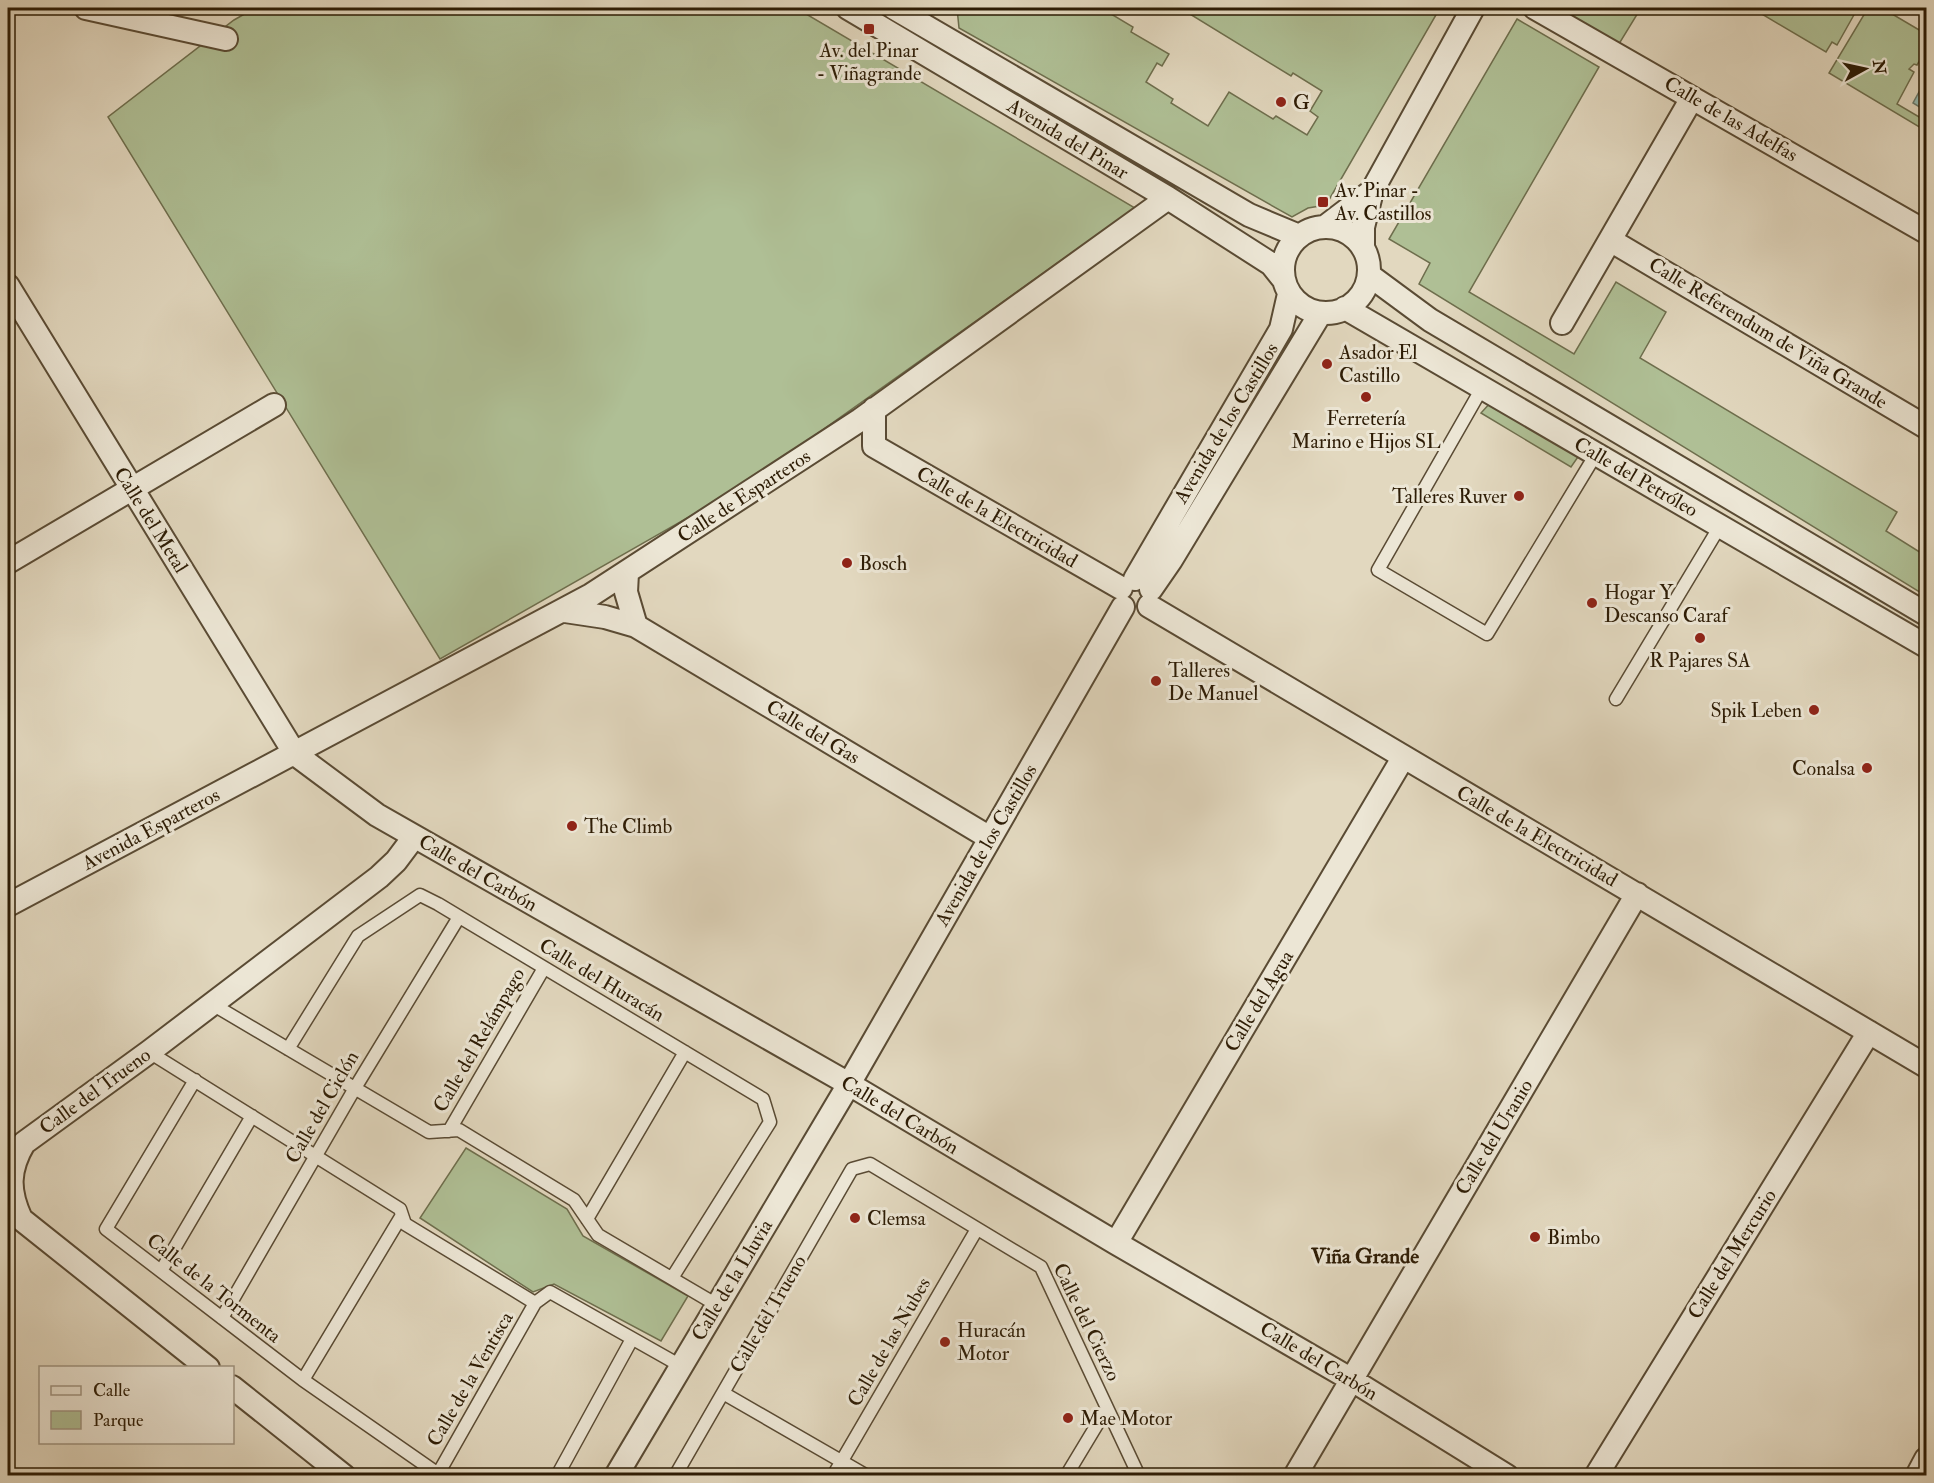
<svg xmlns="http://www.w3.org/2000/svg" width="1934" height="1483" font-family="'IM FELL Double Pica',serif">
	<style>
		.green { fill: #afbf95; stroke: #6e6e4d; stroke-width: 1.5 }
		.water { fill: #95bab2; stroke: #6b7b6d; stroke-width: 1.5 }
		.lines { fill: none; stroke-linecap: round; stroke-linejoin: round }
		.lane-casing { stroke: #5a4b34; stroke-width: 15 }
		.street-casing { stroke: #5a4b34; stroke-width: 26 }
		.lane { stroke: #ece6d5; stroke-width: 12 }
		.street { stroke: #ece6d5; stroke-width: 22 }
		.poi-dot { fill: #8f2418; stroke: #ece6d5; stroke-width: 2 }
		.labels { text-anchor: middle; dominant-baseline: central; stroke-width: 6; stroke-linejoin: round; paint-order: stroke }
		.poi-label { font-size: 20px; fill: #2d1c05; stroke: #ece6d5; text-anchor: start }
		.street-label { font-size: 20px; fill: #2d1c05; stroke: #ece6d5 }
		.neighbourhood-label { font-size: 21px; font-weight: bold; fill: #2d1c05; stroke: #ece6d5 }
	</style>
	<rect width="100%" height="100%" fill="#e2d8bf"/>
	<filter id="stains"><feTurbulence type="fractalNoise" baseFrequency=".00333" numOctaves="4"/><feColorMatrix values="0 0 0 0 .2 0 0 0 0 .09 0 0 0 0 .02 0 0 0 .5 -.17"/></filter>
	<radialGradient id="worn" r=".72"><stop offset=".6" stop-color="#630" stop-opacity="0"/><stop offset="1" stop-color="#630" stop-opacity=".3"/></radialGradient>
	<path class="green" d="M255,8H796L1135,208L745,485L440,659L108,117L234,20Z
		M957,8H1108L1106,11L1133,27L1131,32L1169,54L1162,66L1157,63L1146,82L1173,99L1171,103L1208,126L1229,92L1273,119L1276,116L1307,135L1318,117L1310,111L1322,91L1293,73L1291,76L1180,8H1440L1326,205L1308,208L1292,217L959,28Z
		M1535,8H1641L1614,52Z
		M1756,8H1852L1851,10L1855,13L1837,45L1832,42L1826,52L1755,10Z
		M1868,8H1882L1926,34V50L1917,65L1914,64L1909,69L1914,72L1897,104L1926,121V131L1829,73Z
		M1517,19L1599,67L1469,292L1574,354L1616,282L1666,312L1640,358L1897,512L1886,531L1926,556V596L1419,284L1430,263L1389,239Z
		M1492,401L1580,454L1571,467L1481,413Z
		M466,1148L567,1209L583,1236L688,1296L661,1341L554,1284L533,1292L420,1218Z"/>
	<path class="water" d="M1926,79V111L1913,103Z"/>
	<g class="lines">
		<g class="lane-casing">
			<path id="lane" d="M1482,388L1378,570L1487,634L1596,454
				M1616,699L1720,526
				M212,1004L429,1132L459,1130L574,1200L598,1235L717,1305
				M288,1049L358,936L420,895L438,904L763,1099L770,1122L672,1278
				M149,1052L400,1209L405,1224L535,1303L550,1292L681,1366
				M195,1080L106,1229L303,1380L441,1476
				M449,1131L544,968
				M587,1219L685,1052
				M161,1271L252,1116
				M222,1318L355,1088L459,917
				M303,1380L402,1215
				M723,1393L867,1476
				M438,1474L535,1303
				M557,1476L632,1339
				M675,1476L852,1169L870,1164L1041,1267L1139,1476
				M833,1476L977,1229
				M1066,1476L1107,1408"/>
		</g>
		<g class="street-casing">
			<path id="street" d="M86,8L226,39
				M848,8L1168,198L1271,264L1283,279
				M894,8L1249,215L1299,236
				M1535,8L1926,232
				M1326,226L1372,191
				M1283 270a43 43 0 1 1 86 0a43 43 0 1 1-86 0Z
				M1610,240L1926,427
				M1363,248V227L1372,191L1473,8
				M1369,275L1430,320L1926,614
				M8,286L295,754L377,815L849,1084L1116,1243L1352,1380L1507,1476
				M1345,308L1926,646
				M1562,323L1692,98
				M874,409V446L1121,588
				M8,562L274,405
				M627,573L626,592L636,626L990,838
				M1135,579L1281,329L1289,294
				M1151,589L1171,560L1320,314
				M1149,606L1926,1066
				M565,611L605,617L636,626
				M8,905L591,595L860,420L1168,198
				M1116,1243L1403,758
				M208,1368L21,1219C8,1191 8,1170 24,1143L149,1052L379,877L396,861L414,837
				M232,1387L344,1476
				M616,1476L849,1084L1123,607
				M1295,1476L1637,894
				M1596,1476L1869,1032
				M1917,1476L1926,1459"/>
		</g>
		<use href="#lane" class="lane"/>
		<use href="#street" class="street"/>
	</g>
	<g class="poi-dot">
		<rect x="863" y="23" width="12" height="12" rx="3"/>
		<circle cx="1281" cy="102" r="6"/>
		<rect x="1317" y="196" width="12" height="12" rx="3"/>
		<circle cx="1327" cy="364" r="6"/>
		<circle cx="1366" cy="397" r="6"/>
		<circle cx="1519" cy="496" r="6"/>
		<circle cx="847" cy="563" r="6"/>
		<circle cx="1592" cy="603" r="6"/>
		<circle cx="1700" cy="638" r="6"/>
		<circle cx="1156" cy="681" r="6"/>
		<circle cx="1814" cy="710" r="6"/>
		<circle cx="1867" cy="768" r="6"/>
		<circle cx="572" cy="826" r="6"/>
		<circle cx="855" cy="1218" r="6"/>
		<circle cx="1535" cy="1237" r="6"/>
		<circle cx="945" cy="1342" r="6"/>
		<circle cx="1068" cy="1418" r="6"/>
	</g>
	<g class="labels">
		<g class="poi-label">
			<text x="869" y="50" text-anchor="middle">Av. del Pinar<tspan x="869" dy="23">- Viñagrande</tspan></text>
			<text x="1293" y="102">G</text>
			<text x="1335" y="190">Av. Pinar -<tspan x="1335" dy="23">Av. Castillos</tspan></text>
			<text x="1339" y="352">Asador El<tspan x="1339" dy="23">Castillo</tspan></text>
			<text x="1366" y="418" text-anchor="middle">Ferretería<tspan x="1366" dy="23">Marino e Hijos SL</tspan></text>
			<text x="1507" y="496" text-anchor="end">Talleres Ruver</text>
			<text x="859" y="563">Bosch</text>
			<text x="1604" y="592">Hogar Y<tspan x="1604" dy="23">Descanso Caraf</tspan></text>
			<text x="1700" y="660" text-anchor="middle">R Pajares SA</text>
			<text x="1168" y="670">Talleres<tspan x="1168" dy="23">De Manuel</tspan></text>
			<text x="1802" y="710" text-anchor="end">Spik Leben</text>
			<text x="1855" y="768" text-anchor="end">Conalsa</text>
			<text x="584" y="826">The Climb</text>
			<text x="867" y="1218">Clemsa</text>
			<text x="1547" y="1237">Bimbo</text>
			<text x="957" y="1330">Huracán<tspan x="957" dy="23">Motor</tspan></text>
			<text x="1080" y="1418">Mae Motor</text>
		</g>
		<g class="street-label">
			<text transform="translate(1731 119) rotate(30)">Calle de las Adelfas</text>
			<text transform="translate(1068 139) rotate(31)">Avenida del Pinar</text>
			<text transform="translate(1768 333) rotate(31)">Calle Referendum de Viña Grande</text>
			<text transform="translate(1226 423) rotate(-59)">Avenida de los Castillos</text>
			<text transform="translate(1636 477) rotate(30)">Calle del Petróleo</text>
			<text transform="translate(744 496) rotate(-33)">Calle de Esparteros</text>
			<text transform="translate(997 517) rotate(30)">Calle de la Electricidad</text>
			<text transform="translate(151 520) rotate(58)">Calle del Metal</text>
			<text transform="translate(813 732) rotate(31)">Calle del Gas</text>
			<text transform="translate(151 829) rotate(-28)">Avenida Esparteros</text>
			<text transform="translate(1537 836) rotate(30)">Calle de la Electricidad</text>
			<text transform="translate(986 845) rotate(-60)">Avenida de los Castillos</text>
			<text transform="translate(478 873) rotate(30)">Calle del Carbón</text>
			<text transform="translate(602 980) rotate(31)">Calle del Huracán</text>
			<text transform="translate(1259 1001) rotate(-59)">Calle del Agua</text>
			<text transform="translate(479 1040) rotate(-60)">Calle del Relámpago</text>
			<text transform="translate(95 1091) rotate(-36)">Calle del Trueno</text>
			<text transform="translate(322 1107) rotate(-60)">Calle del Ciclón</text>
			<text transform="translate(900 1115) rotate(31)">Calle del Carbón</text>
			<text transform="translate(1494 1137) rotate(-59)">Calle del Uranio</text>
			<text transform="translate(1732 1254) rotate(-58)">Calle del Mercurio</text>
			<text transform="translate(732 1280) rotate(-59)">Calle de la Lluvia</text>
			<text transform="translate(214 1288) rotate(38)">Calle de la Tormenta</text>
			<text transform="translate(768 1314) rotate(-60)">Calle del Trueno</text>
			<text transform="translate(1087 1322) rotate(64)">Calle del Cierzo</text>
			<text transform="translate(889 1342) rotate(-60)">Calle de las Nubes</text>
			<text transform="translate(1319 1361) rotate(31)">Calle del Carbón</text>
			<text transform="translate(470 1379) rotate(-60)">Calle de la Ventisca</text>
		</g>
		<g class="neighbourhood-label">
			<text x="1365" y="1256">Viña Grande</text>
		</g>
	</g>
	<rect width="1934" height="1483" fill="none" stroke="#e2d8bf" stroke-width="30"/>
	<rect x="9" y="9" width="1916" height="1465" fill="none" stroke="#2d1c05" stroke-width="3"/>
	<rect x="15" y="15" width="1904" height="1453" fill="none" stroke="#2d1c05" stroke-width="1.5"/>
	<rect x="39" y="1366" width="195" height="78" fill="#ece6d5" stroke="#a09582" stroke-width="1.5"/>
	<rect x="51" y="1386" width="30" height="9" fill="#ece6d5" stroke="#a09582" stroke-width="1.5"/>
	<text x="93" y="1396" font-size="18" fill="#2d1c05">Calle</text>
	<rect x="51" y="1411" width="30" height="18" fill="#afbf95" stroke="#a09582" stroke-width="1.5"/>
	<text x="93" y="1426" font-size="18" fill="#2d1c05">Parque</text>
	<g transform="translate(1865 69) rotate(82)" stroke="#ece6d5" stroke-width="4.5" paint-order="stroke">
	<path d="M0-4.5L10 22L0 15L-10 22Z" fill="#2d1c05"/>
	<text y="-9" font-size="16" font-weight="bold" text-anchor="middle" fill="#2d1c05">N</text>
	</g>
	<rect width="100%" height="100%" filter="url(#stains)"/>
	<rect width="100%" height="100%" fill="url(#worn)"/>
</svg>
